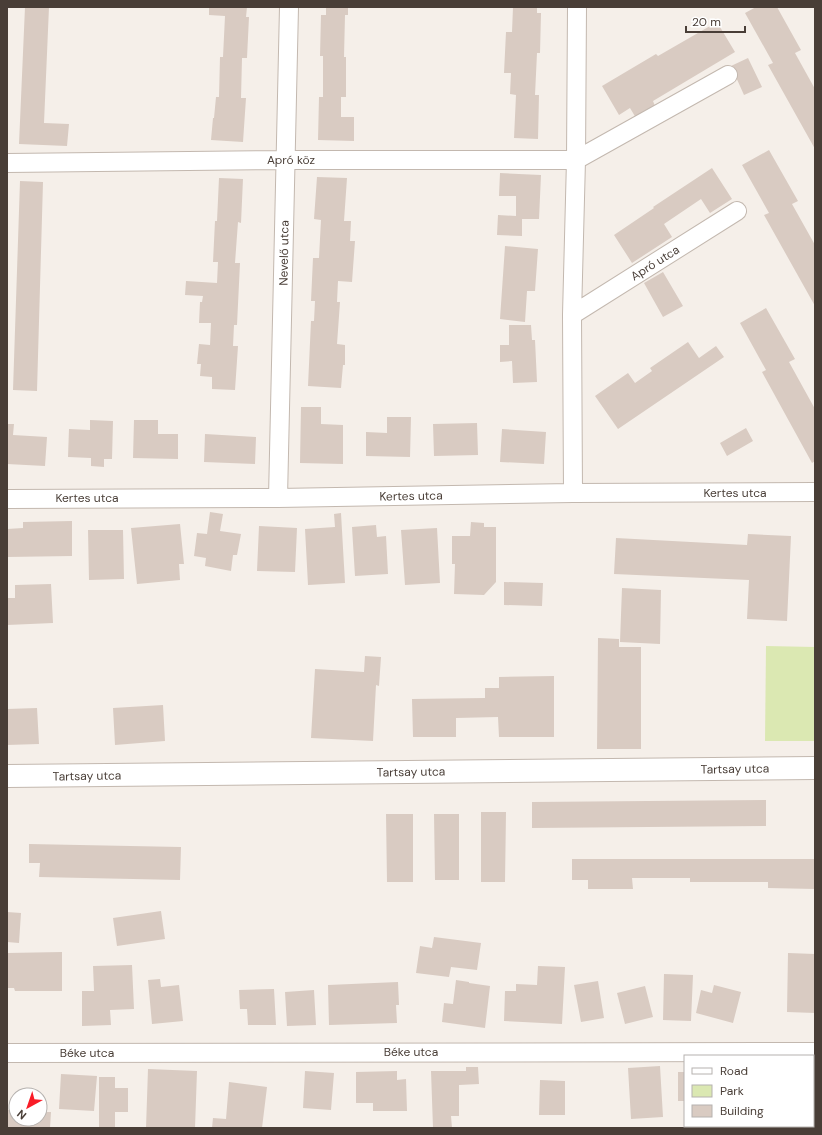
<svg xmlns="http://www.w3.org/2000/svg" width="822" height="1135" font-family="'DM Sans',sans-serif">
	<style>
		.green { fill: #dbe8b2 }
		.building { fill: #d9cbc2 }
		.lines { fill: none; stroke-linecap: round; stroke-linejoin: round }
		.minor-casing { stroke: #c3b8af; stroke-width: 20 }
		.tertiary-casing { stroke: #c3b8af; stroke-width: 24 }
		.minor { stroke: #fff; stroke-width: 18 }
		.tertiary { stroke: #fff; stroke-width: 22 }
		.labels { text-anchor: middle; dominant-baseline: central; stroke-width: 3; stroke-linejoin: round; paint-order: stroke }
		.street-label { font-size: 12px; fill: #493e37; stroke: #fff }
	</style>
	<rect width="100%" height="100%" fill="#f5efe9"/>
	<path class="green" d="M766,646L815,647V741H765Z"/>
	<path class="building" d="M25,7H49L44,123L69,124L67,146L19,144Z
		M209,7H247L246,17H249L247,58H242L241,98H246L243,142L211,140L213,118H214L216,97H219L220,57H223L225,16L209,15Z
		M326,7H348V15H345L344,57H346V97H341V117H354V141L318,140L319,97H323V56H320L321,15H326Z
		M513,7H537V13H541L540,53H537L535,95H539L538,139L514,138L516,95L510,94L511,73H504L506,32H512Z
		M756,7H777L801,50L795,53L815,89V149L768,65L773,63L745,13Z
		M717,22L735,52L653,101L655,106L636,118L630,108L619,115L602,86L656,54L658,56Z
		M748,58L762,87L744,95L731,66Z
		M769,150L798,201L792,204L815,245V306L764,215L769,213L742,165Z
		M712,168L732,199L710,213L701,199L664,224L672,237L632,263L614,235L654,208L653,207Z
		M500,173L541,175L539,219H522V236L497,235L498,215L516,216V196H499Z
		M317,177L347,178L344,221H351L350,241H355L352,282L338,281L337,302H340L337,344L345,345V365H343L341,388L308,386L311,321H314L315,301H311L313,258H319L321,220L314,219Z
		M219,178L243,179L241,223L238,222L235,263H240L237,325H234L233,346H238L235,390L212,389V377L200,376L201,364H197L199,344L210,345L211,323H199L200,302H202L203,296L185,295L186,281L217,283L218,262H213L215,221H217Z
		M20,181L43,182L37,391L13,390Z
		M505,246L538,249L535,291H527L525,322L500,319Z
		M663,272L683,306L663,317L644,283Z
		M766,308L795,359L789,362L815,409V461L812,463L762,372L766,370L740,323Z
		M509,325H531L532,340H535L537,382L513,383L512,361L500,362V345H509Z
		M688,342L699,358L716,346L724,357L618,429L595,396L628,373L635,383L652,371L650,368Z
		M301,407H321V424L343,425V464L300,463Z
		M387,417H411L410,457L366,456V432L387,433Z
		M90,420L113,421L112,459H104V467L91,466V458L68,457L69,429L90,430Z
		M134,420H158V434H178V459L133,458Z
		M477,423L478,455L434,456L433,424Z
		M7,424H14L13,435L47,437L45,466L7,464Z
		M746,428L753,441L727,456L720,443Z
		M502,429L546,432L544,464L500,462Z
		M205,434L256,437L255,464L204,462Z
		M210,512L223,514L220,531L241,534L237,555H233L231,571L205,566L206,558L194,556L197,533L207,534Z
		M341,513L345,583L308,585L305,529L335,527L334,514Z
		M72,521V556L7,557V529L23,528V522Z
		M471,522L484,523V527H496V582L484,595L454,594L455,564H452V536H470Z
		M180,524L184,564H179L180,580L137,584L131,528Z
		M376,525L377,537L386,536L388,574L355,576L352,527Z
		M259,526L297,528L295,572L257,571Z
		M437,528L440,583L405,585L401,530Z
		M88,530H123L124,579L89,580Z
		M748,534L791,536L787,621L747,619L749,580L614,574L616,538L747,545Z
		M504,582L543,583L542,606L504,605Z
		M51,584L53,623L7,625V598H15V585Z
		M622,588L661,590L660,644L620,642Z
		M598,638L619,639V647H641V749H597Z
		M365,656L381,657L379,686L376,685L373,741L311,738L315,669L364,672Z
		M554,676V737H499L498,717L456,718V737H413L412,699L485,698V688H499V677Z
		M163,705L165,741L115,745L113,708Z
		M37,708L39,744L7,745V709Z
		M766,800V826L532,828V802Z
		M481,812H506L505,882H481Z
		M386,814H413V882H387Z
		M434,814H459V880H435Z
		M29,844L181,847L180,880L39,877L40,863H29Z
		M572,859H815V889L768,888V882H690V878H632L633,889H588V880H572Z
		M161,911L165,939L117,946L113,918Z
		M7,912L21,913L19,943L7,942Z
		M434,937L481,943L477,970L451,967L449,977L416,973L420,946L432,948Z
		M62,952V991H15L14,988H7V953Z
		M788,953L815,954V1013L787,1012Z
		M132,965L134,1009L110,1010L111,1025L82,1026V991H94L93,966Z
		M538,966L565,967L562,1024L504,1021L505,991H516V984L537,985Z
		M664,974L693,975L691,1021L663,1020Z
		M160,979L161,987L179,985L183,1021L152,1024L148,980Z
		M456,980L469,982V983L490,986L485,1028L442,1022L444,1003L453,1004Z
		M598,981L604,1018L581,1022L574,985Z
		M398,982L399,1005H396L397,1023L329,1025L328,985Z
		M714,985L741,992L733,1023L696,1013L701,990L712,993Z
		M645,986L653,1017L625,1024L617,993Z
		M274,989L276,1025H248L247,1009H240L239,990Z
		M314,990L316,1025L287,1026L285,992Z
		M813,1064H815V1089H813Z
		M660,1066L663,1117L631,1119L628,1068Z
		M466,1067H478L479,1084L459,1085V1116H451L452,1128H433L431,1071H466Z
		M148,1069L197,1071L195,1128H146Z
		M305,1071L334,1073L331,1110L303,1108Z
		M397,1071V1080L406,1079L407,1111H373V1103H356V1072Z
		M678,1072H685V1101H678Z
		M61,1074L97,1076L94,1111L59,1109Z
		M99,1077H115V1088H128V1112H115V1128H99Z
		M540,1080L565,1081V1115H539Z
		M229,1082L267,1087L262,1128H212L213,1118L226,1119Z
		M7,1110H16V1119H40V1112H51L50,1128H7Z"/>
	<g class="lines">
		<g class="minor-casing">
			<path id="minor" d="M7,163L286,160H576L728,75
				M572,315L737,211
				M573,493L572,315L576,160L577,7
				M278,498L289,7
				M7,499L278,498L573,493L815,492
				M7,1053L815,1052"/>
		</g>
		<g class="tertiary-casing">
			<path id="tertiary" d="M7,776L815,768"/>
		</g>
		<use href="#minor" class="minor"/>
		<use href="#tertiary" class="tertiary"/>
	</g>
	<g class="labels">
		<g class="street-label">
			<text x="291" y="160">Apró köz</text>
			<text transform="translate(284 253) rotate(-89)">Nevelő utca</text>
			<text transform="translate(655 263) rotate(-32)">Apró utca</text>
			<text x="735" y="493">Kertes utca</text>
			<text transform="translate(411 496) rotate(-1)">Kertes utca</text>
			<text x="87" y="498">Kertes utca</text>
			<text transform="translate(735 769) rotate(-1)">Tartsay utca</text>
			<text transform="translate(411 772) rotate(-1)">Tartsay utca</text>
			<text transform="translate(87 776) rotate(-1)">Tartsay utca</text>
			<text x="411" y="1052">Béke utca</text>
			<text x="87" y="1053">Béke utca</text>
		</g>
	</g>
	<rect width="822" height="1135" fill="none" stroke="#493e37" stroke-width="16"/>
	<rect x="684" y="1055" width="130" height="72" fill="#ffffff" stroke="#b6b2af"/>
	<rect x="692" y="1068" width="20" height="6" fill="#ffffff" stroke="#b6b2af"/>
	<text x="720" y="1075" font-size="12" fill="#493e37">Road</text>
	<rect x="692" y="1085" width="20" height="12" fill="#dbe8b2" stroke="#b6b2af"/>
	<text x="720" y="1095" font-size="12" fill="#493e37">Park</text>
	<rect x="692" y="1105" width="20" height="12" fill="#d9cbc2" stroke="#b6b2af"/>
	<text x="720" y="1115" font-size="12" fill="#493e37">Building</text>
	<g transform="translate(28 1107) rotate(220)"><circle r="19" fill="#ffffff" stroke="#b6b2af"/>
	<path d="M0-3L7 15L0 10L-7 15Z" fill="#f91c27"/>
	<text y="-6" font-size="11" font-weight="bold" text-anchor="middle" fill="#493e37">N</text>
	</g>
	<path d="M686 26v6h59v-6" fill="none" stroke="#493e37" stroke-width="2"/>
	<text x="692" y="26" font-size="12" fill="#493e37" stroke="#ffffff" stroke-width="3" paint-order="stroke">20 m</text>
</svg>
